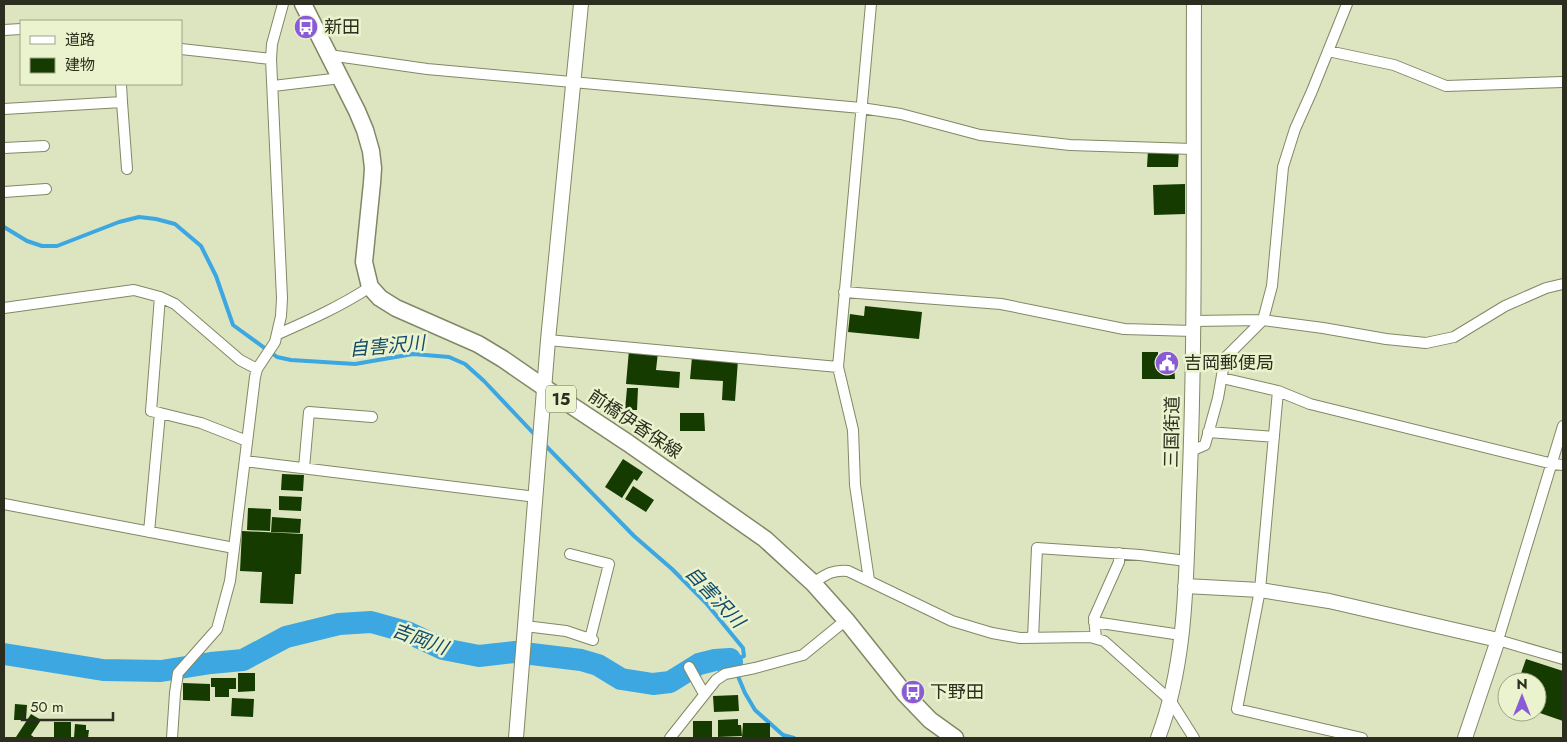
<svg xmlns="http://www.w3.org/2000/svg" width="1567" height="742" font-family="Jost,'Noto Sans JP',sans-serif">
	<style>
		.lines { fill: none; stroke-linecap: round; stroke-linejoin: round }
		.stream { stroke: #3da7e1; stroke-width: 4 }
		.river { stroke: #3da7e1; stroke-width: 22 }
		.building { fill: #153b00 }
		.street-casing { stroke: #818865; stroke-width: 12 }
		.secondary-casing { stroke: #818865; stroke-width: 16 }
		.primary-casing { stroke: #818865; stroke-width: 19 }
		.street { stroke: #fff; stroke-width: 10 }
		.secondary { stroke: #fff; stroke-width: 14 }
		.primary { stroke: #fff; stroke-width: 16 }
		.labels { text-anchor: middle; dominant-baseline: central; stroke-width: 5; stroke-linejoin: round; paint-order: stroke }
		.shield { fill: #eaf3cd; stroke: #646953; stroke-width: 1 }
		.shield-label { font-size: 16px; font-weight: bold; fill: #2b2e1f }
		.poi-label { font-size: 18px; fill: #2b2e1f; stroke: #eaf3cd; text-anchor: start }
		.street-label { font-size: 18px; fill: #2b2e1f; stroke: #eaf3cd }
		.water-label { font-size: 19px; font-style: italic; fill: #124a68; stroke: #eaf3cd }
	</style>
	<rect width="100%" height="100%" fill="#dde5c0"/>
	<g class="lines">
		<path class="stream" d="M4,227L27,241L42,246H57L119,222L139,217L156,219L175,224L201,246L216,276L233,325L277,357L291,360L355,364L413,354L449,357L465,364L484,381L537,437
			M544,444L634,536L672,569L706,603L743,648L744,656L732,662L745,693L755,710L783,735L794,738"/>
		<path class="river" d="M4,654L103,670L161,671L211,663L243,660L286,637L339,624L371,622L407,632L443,649L479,656L515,652L581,660L598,665L621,679L653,684L670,682L699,664L715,660L730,659L732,662"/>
	</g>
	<path class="building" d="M1148,150H1179L1178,167H1147Z
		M1185,184V214L1154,215L1153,185Z
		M865,306L922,312L919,339L848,332L850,314L864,316Z
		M629,350L658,352L656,370L680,372L679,388L626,384Z
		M1142,352H1158V361H1169V365H1174L1175,379H1142Z
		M692,357L738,360L735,401L722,400L723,381L690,379Z
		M627,388H638L637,410H625Z
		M680,413H704L705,431H680Z
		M623,459L643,472L637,481L634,479L622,498L605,487Z
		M282,474L304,475L303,491L281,490Z
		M633,486L654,500L646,512L625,499Z
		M279,496L302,497L301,511L279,510Z
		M248,508L271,509L270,531L247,530Z
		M272,517L301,519L300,533L271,532Z
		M242,531L303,534L301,574H295L293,604L260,603L262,572L240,571Z
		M1526,659L1563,671V721L1537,712V682H1518Z
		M238,673H255V691L238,692Z
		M211,678H236V689H229V697H215V687H211Z
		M183,683L210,684V701L183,700Z
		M738,695L739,711L714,712L713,696Z
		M232,698L254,699L253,717L231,716Z
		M15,704L27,705L26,720H14Z
		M31,714L41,720L31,735L35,738H19L16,737Z
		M738,719V725H741L742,736L718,737V720Z
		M693,721H712V737H693Z
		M54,722H71V738H54Z
		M743,723H770V738H742Z
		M75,724L86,725V730H89L88,738H74Z"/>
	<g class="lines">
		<g class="street-casing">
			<path id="street" d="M4,30L21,29
				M181,49L271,59
				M1328,51L1394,65L1446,86L1563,82
				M329,55L427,69L861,108L901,114L980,135L1070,145L1193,149
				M273,86L341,78
				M122,102L127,169
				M4,109L122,102L121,84
				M4,148L44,146
				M4,192L46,189
				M844,292L1001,304L1124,329L1193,331
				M160,297L151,411L160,413
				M4,308L134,290L160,297L175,304L240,360L257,369
				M1193,321L1263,320L1323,328L1386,339L1426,343L1454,337L1505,306L1546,288L1563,284
				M278,334C310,320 341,306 370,287
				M548,340L838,367
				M1222,378L1278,391L1310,404L1553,464L1563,465
				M1278,391L1260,590L1237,709L1362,738
				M1563,426L1498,640L1563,659
				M1208,432L1274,437
				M1191,451L1205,445L1218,398L1225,358L1263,320L1272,286L1283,167L1295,129L1312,91L1347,4
				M245,461L536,497
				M304,468L309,412L372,417
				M4,504L234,548
				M149,532L160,413L201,423L247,441
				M570,554L609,564L590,639
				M869,580L855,485L853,430L838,367L871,4
				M813,583C825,575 833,569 848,571L952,621L992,633L1020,638L1090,637L1104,641L1170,700L1194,738
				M1094,622L1181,635
				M525,626L566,631L593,640
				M1033,638L1037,548L1140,555L1186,561
				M1096,638L1094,618L1119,562V553
				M689,667L704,694
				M172,738L175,693L178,673L217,629L230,581L255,377L257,369L275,342L281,316L282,298L271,59L272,44L283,4
				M670,738L716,680L725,674L755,668L803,655L846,620"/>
		</g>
		<g class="secondary-casing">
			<path id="secondary" d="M1185,586L1260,590L1329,601L1498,640L1465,738
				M516,738L548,340L581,4
				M1158,738C1187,662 1186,576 1189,496C1196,332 1193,168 1194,4"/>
		</g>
		<g class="primary-casing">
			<path id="primary" d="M303,4L357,111L365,130L371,151L373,168L372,183L364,262L370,287L380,298L396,308L478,344L503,359L545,388L628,443L765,539L813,583L846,620L905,694L930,720L955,738"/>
		</g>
		<use href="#street" class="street"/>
		<use href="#secondary" class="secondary"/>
		<use href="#primary" class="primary"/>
	</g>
	<defs>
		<g id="bus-disc" transform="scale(1.25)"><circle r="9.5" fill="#895cd6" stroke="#eaf3cd"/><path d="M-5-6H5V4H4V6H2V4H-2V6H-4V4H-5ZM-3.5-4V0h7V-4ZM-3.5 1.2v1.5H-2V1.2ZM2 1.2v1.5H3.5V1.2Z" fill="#fff"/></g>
		<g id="civic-disc" transform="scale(1.25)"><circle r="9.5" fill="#895cd6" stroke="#eaf3cd"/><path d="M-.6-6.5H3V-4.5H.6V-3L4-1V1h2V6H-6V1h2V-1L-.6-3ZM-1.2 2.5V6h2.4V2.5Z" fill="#fff"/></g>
	</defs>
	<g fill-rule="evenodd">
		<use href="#bus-disc" x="306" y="27"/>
		<use href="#civic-disc" x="1167" y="363"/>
		<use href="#bus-disc" x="913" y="692"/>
	</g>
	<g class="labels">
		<rect class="shield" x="546" y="385.5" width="30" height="27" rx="4"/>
		<g class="shield-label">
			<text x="561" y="399">15</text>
		</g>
		<g class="poi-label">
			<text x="324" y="27">新田</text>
			<text x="1184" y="363">吉岡郵便局</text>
			<text x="930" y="692">下野田</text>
		</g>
		<g class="street-label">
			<text transform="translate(635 424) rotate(34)">前橋伊香保線</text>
			<text transform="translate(1172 432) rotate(-89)">三国街道</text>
		</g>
		<g class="water-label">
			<text transform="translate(387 346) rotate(-5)">自害沢川</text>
			<text transform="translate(715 597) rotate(47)">自害沢川</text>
			<text transform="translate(420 639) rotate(20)">吉岡川</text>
		</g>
	</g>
	<rect width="1567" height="742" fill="none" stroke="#2b2e1f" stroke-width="10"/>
	<rect x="20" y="20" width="162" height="65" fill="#eaf3cd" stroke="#9ea487"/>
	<rect x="30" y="36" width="25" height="8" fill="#ffffff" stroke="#9ea487"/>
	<text x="65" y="45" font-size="15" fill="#2b2e1f">道路</text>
	<rect x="30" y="58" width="25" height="15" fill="#153b00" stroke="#9ea487"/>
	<text x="65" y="70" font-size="15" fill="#2b2e1f">建物</text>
	<g transform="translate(1522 697)"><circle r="24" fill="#eaf3cd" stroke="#9ea487"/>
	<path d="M0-4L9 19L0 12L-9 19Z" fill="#895cd6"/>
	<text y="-8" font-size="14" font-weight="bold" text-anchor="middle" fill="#2b2e1f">N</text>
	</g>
	<path d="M22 712v8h91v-8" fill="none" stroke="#2b2e1f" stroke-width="2.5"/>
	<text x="30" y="712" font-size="15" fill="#2b2e1f" stroke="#eaf3cd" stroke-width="4" paint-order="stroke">50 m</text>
</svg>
